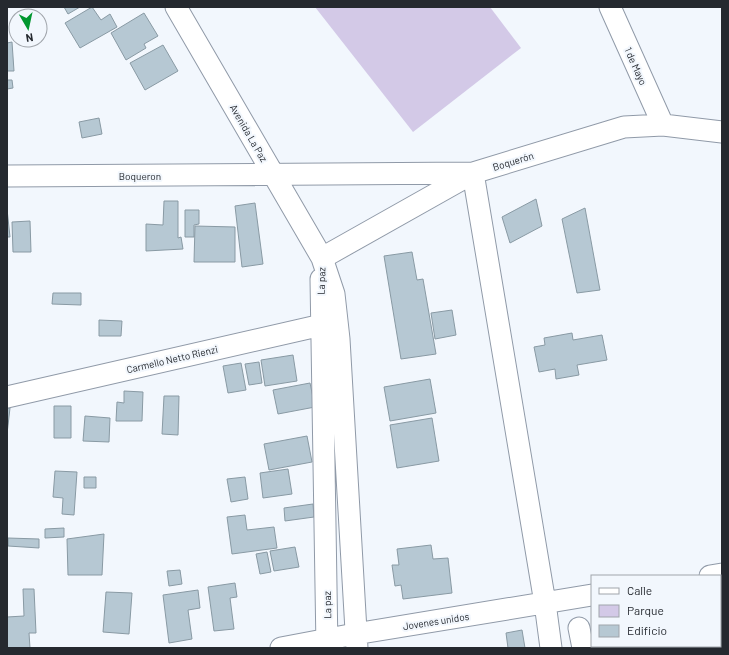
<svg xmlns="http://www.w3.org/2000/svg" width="729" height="655" font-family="Barlow,sans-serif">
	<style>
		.green { fill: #d3c9e7 }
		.building { fill: #b6c8d3; stroke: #899aa4 }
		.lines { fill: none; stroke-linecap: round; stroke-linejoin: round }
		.minor-casing { stroke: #909aa8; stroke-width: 23 }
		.minor { stroke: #fff; stroke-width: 21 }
		.labels { text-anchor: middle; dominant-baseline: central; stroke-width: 4; stroke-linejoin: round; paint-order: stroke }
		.street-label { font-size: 10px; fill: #25292f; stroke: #f2f7fd }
	</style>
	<rect width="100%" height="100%" fill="#f2f7fd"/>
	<path class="green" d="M315,7H490L521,48L413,132Z"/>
	<path class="building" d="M64,7H80L68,14Z
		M92,7L101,20L110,14L117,27L80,48L65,23Z
		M144,13L158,36L144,44L146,48L126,60L111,33Z
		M12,42L14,71H7V43Z
		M163,45L178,71L145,90L130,63Z
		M7,80H12L13,88L7,89Z
		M99,118L102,134L82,138L79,122Z
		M536,199L542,226L510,243L502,217Z
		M164,201H178V238L181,237L183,249L146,251V224L163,225Z
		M255,203L263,264L242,267L235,206Z
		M585,208L600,290L577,293L562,219Z
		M7,209L10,237H7Z
		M185,210H199V224L194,225V237H185Z
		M30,221L31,252H13L12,222Z
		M195,226L235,227V262H194Z
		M412,252L417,280L423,279L436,354L401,359L384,256Z
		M53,293H81V305L52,304Z
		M452,310L456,335L435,339L431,313Z
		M99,320L122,321L121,336H99Z
		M572,333L573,340L602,335L607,360L577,365L579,375L556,379L555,369L539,372L534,347L545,345L544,338Z
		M293,355L297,381L265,386L261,360Z
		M259,362L262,383L249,385L245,364Z
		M241,363L246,390L228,393L223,366Z
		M430,379L436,413L390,421L384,387Z
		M310,383L315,407L278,414L273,390Z
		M124,391L143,392L142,421H116L117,402L124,403Z
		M164,396H179L178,435L162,434Z
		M54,406H71V438H54Z
		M7,408H10L7,434Z
		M85,416L110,418L109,442L83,441Z
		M432,418L439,461L397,468L390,425Z
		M307,436L312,462L269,470L264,444Z
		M288,469L292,494L263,498L260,473Z
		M55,471L77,472L74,515L62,514L63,498L53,497Z
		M84,477H96V488H84Z
		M245,477L248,499L231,502L227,479Z
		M313,504L314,517L285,521L284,508Z
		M245,515L247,530L274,527L277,548L232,554L227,517Z
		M64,528V537L45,538V529Z
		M104,534L102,575H68L67,539Z
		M8,538L39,539V548L8,546Z
		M431,545L433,559L448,558L452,593L403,599L401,585L395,586L392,565H399L397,549Z
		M295,547L299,567L274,571L270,551Z
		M267,552L271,572L260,574L256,554Z
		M180,570L182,584L169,586L167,571Z
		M235,583L237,597L230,598L234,629L214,631L208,587Z
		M23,589H34L36,633H29L30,648H7V617L24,616Z
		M198,590L200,608L188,610L192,639L169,643L163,595Z
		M106,592L132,593L129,634L103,632Z
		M522,630L525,648H508L506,633Z
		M595,646H639V648H595Z"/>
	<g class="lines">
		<g class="minor-casing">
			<path id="minor" d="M176,7L322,258L334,294L339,339L357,648
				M610,7L663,125
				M473,173L545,603L551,648
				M7,176L473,173
				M322,258L473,173L624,127L663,125L722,132
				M321,279L327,648
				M7,397L335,322
				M710,576L722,574
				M579,628L583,648
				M657,646L658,648
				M281,648L355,634L592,595"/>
		</g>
		<use href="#minor" class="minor"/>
	</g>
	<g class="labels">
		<g class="street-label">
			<text transform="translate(636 66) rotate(66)">1 de Mayo</text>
			<text transform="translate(249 133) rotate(60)">Avenida La Paz</text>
			<text transform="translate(513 161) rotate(-17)">Boquerón</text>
			<text x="140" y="176">Boqueron</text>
			<text transform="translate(321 281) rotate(-88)">La paz</text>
			<text transform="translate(172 359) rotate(-13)">Carmello Netto Rienzi</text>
			<text transform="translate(327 605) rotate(-91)">La paz</text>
			<text transform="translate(436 621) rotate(-9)">Jovenes unidos</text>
		</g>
	</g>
	<rect width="729" height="655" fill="none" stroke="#25292f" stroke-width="16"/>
	<rect x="591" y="575" width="130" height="72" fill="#f2f7fd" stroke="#a0a5ab"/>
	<rect x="599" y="588" width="20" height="6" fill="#ffffff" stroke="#a0a5ab"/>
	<text x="627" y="595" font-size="12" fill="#25292f">Calle</text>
	<rect x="599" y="605" width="20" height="12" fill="#d3c9e7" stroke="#a0a5ab"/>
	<text x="627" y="615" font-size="12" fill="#25292f">Parque</text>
	<rect x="599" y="625" width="20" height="12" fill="#b6c8d3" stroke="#a0a5ab"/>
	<text x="627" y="635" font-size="12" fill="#25292f">Edificio</text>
	<g transform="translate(28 28) rotate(171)"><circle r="19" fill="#f2f7fd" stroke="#a0a5ab"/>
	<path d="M0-3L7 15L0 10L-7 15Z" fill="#00972f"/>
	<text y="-6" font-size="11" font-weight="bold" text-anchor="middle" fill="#25292f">N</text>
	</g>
</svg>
